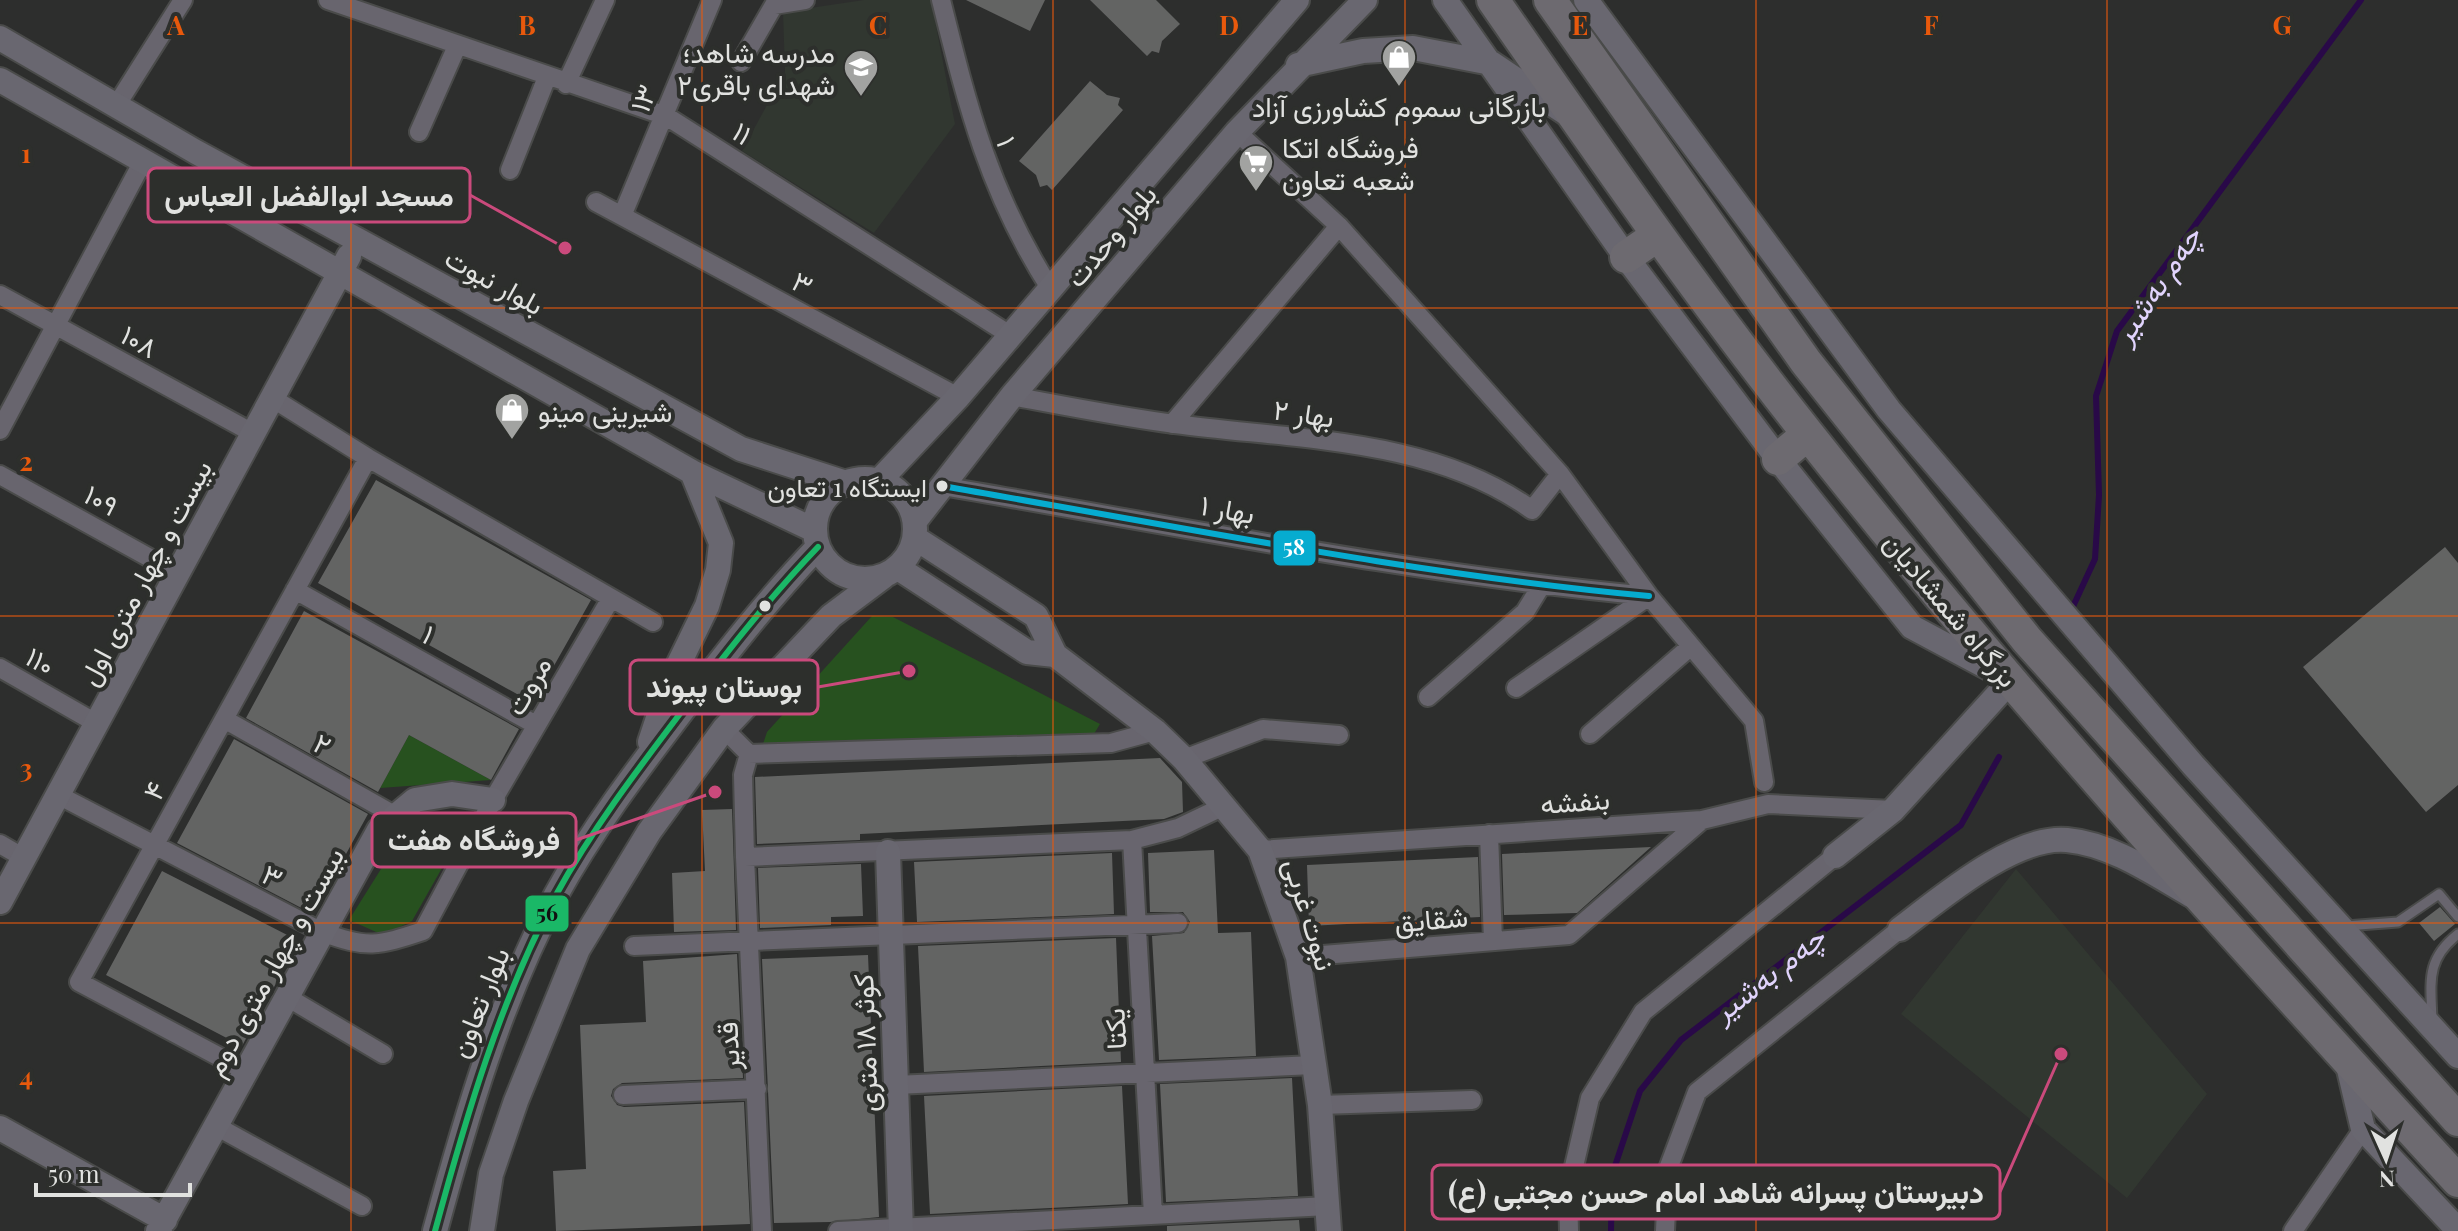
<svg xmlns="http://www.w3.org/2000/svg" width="2458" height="1231" font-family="'Playfair Display',Vazirmatn,serif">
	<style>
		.built { fill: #313730 }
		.green { fill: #27511f }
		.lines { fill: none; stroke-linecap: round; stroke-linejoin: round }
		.stream { stroke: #290948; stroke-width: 6 }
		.building { fill: #636463 }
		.lane-casing { stroke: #4a4b4a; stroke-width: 13 }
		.street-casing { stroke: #4a4b4a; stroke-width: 22 }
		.secondary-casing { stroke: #4a4b4a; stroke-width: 28 }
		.highway-casing { stroke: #4a4b4a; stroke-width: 36 }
		.lane { stroke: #68656e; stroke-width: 9 }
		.street { stroke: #68656e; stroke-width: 18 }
		.secondary { stroke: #696770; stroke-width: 24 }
		.highway { stroke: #6d6a70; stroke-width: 32 }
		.bus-1-casing { stroke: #2d2f2c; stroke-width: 12 }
		.bus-2-casing { stroke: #2d2f2c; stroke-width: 12 }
		.bus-1 { stroke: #06acd0; stroke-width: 6 }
		.bus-2 { stroke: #1ab867; stroke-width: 6 }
		.grid { fill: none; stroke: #e8590c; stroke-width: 2; stroke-opacity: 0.55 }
		.bus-dot { fill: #e1e2e0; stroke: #2d2f2c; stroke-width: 3 }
		.labels { text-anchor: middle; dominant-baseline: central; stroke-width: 8; stroke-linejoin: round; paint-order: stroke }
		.bus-label { font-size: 26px; fill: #e1e2e0; stroke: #2d2f2c; text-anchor: end }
		.poi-label { font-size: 28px; fill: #e1e2e0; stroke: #2d2f2c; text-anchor: start }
		.street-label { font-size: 28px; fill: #e1e2e0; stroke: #2d2f2c }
		.water-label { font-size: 30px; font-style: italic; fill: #e1d4fd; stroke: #2d2f2c }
		.grid-label { font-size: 26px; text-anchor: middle; font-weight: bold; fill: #e8590c; stroke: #2d2f2c; stroke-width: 8; stroke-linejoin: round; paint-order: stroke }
		.leader { fill: none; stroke: #ca4a7c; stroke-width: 3 }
		.callout-dot { fill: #ca4a7c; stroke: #2d2f2c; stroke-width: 3 }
		.callout { fill: #2d2f2c; stroke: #ca4a7c; stroke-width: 3 }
		.callout-label { font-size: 30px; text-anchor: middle; font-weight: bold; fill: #e1e2e0 }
		.line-badge { stroke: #2d2f2c; stroke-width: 3 }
		.badge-label { font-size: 22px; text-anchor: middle; font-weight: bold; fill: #fff }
		.pale-badge-label { font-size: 22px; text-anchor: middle; font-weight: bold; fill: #111 }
	</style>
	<rect width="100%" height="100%" fill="#2d2e2d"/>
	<path class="built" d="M864,0H931L955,124L874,233L742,151L785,72L783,12Z
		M2016,869L2207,1094L2127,1198L1901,1014Z"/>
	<path class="green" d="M872,616L893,617L1100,724L1094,734L762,747L767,732Z
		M409,735L491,780L380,788Z
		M472,815L412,921L383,935L349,920L413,818Z"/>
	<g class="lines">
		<path class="stream" d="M2070,613L2095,559L2099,495L2096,396L2117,331L2361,0
			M1611,1231L1612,1175L1640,1091L1681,1040L1961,825L1999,757"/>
	</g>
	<path class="building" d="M966,0H1045L1030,31Z
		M1090,0H1156L1180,24L1162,41L1159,53L1152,51L1147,56Z
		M1090,81L1107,95L1120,98L1118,105L1123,110L1052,190L1047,185L1040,187L1036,175L1019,161Z
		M376,480L591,600L533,703L318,583Z
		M2445,547L2458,563V785L2426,812L2303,667Z
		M304,611L519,729L491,780L409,735L378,792L246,718Z
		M234,739L368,814L313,914L177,843Z
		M1160,758L1182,782L1183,812L1164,819L860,834V840L757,844L755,777Z
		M732,809L736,930L674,932L672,873L705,871L702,810Z
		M1651,847L1577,913L1504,915L1502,854Z
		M1214,850L1218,933L1251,932L1256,1056L1159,1060L1152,936L1184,933L1190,922L1183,912H1150L1148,853Z
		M1112,853L1114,914L917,922L914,862Z
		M1478,857L1480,917L1309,926L1307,865Z
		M861,864L863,916L831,917V925L760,928L758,868Z
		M162,871L299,941L242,1046L106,975Z
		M2440,907L2455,924L2434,941L2419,923Z
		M1116,938L1121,1062L924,1072L918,946Z
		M737,954L743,1078L622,1083L613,1089L611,1096L617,1105L624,1107L744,1102L750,1224L556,1231L553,1171L586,1169L580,1025L646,1022L643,961Z
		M868,955L879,1217L830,1222L774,1223L762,959Z
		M1292,1078L1298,1196L1166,1202L1160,1084Z
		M1122,1086L1128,1204L930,1214L924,1096Z
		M1299,1220L1300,1231H1167V1226Z"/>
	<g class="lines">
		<g class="lane-casing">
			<path id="lane" d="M2346,926L2398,922L2439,894L2458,917
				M2432,1022C2431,982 2425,960 2458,934"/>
		</g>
		<g class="street-casing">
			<path id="street" d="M328,0L666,116L1010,335
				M941,0C968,108 989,192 1050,288
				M741,62L774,5L805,0
				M566,84L605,0
				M116,106L183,0
				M419,132L457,46
				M1237,132L1339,226L1560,474L1649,596L1754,721L1764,782
				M510,170L547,77
				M596,202L958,397
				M622,216L712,0
				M0,295L253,433
				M1012,396C1066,406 1121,417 1175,424C1293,440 1432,437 1532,510L1560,474
				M272,398L368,458L653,622
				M1172,424L1339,226
				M0,430L142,163
				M0,475L177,573
				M942,486C1177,526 1411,574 1649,596
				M295,590L536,725
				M0,668L96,723
				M1516,688L1649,596
				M1428,697L1525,612L1541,586
				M224,719L396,816
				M724,729L749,754L1111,743L1155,731
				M1590,734L1690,647
				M749,754L743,775L745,857L762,1231
				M1184,759L1263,729L1339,735
				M58,795L322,932C367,949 378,946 423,931L493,800L610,600
				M1489,834L1493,941
				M1132,840L1153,1215
				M0,844L24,858
				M1260,850L1702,820L1768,804L1893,810
				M745,857L1132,840L1178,828L1222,807
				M634,946L1178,923
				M1298,957L1569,935L1702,820
				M287,997L383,1054
				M246,1071L79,982L368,458
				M896,1085L1313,1065
				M623,1095L757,1089
				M1320,1105L1472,1100
				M216,1126L362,1206
				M838,1231L1328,1206
				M1569,1231L1568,1192L1590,1098L1643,1012L1835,856
				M1665,1231L1668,1169L1697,1092L1900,929
				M2293,1231L2363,1129"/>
		</g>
		<g class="secondary-casing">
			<path id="secondary" d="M1445,0L1626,257L1778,459L1912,627L2011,680L1893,810L1835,856
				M1586,0L1889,410L2193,765L2458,1056
				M0,38L196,152L741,449L846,483
				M1298,65L1363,51L1413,48L1491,63L1566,113
				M0,80L692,472L814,530
				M815 529a50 50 0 1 1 100 0a50 50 0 1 1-100 0Z
				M879,481L958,397L1297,0
				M915,521L1012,396L1237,132L1365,0
				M915,538L1036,616L1055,655L1155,731L1184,759L1260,850L1298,957L1320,1105L1329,1231
				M898,568L1027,652L1055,655
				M650,742L670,682L707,606L718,570L721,543L692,472
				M888,852L901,1231
				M0,902L349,256
				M1900,929C1940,899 2014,835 2067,840C2111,844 2153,873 2191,895
				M2347,1061L2363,1129L2458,1230
				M0,1128L165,1220
				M158,1231L379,830L415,800L452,794L493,800
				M435,1231C466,1117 500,1000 556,895C591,831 635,773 679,715C723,657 767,600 818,547
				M482,1231L491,1174L516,1101L578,949L649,832L724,729L831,616L883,577"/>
		</g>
		<g class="highway-casing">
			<path id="highway" d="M1493,0C1595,147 1697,294 1808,434C2013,694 2235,938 2458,1181
				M1550,0L1806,362L2027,640L2458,1120
				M1626,257L1658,235
				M1778,459L1808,434"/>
		</g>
		<use href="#lane" class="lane"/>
		<use href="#street" class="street"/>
		<use href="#secondary" class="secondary"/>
		<use href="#highway" class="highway"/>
		<g class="bus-1-casing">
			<path id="bus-1" d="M942,486C1177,526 1411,574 1649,596"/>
		</g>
		<g class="bus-2-casing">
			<path id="bus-2" d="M435,1231C466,1117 500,1000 556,895C591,831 635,773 679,715C723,657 767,600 818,547"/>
		</g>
		<use href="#bus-1" class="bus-1"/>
		<use href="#bus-2" class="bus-2"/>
	</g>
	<path class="grid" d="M351,0V1231M702,0V1231M1053,0V1231M1405,0V1231M1756,0V1231M2107,0V1231M0,308H2458M0,616H2458M0,923H2458"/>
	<defs>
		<g id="shop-pin" transform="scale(1.8)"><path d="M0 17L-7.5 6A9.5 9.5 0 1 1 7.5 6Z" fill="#a2a3a1" stroke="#2d2f2c"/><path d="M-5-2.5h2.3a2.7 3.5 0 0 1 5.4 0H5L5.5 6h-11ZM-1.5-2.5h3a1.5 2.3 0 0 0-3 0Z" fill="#fff"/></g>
		<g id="school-pin" transform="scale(1.8)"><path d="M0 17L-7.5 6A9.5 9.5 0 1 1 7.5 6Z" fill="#a2a3a1" stroke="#2d2f2c"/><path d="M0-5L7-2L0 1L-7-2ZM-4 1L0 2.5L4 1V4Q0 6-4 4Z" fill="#fff"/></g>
		<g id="supermarket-pin" transform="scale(1.8)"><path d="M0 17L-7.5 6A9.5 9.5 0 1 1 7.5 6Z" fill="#a2a3a1" stroke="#2d2f2c"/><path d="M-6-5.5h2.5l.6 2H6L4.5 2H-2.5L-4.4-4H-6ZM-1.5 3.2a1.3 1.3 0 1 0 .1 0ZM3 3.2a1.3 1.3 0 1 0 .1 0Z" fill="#fff"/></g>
	</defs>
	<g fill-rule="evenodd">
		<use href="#shop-pin" x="1399" y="57"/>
		<use href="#school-pin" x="861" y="67"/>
		<use href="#supermarket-pin" x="1256" y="162"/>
		<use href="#shop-pin" x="512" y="410"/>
	</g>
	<g class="bus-dot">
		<circle cx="942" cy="486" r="7"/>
		<circle cx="765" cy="606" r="7"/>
	</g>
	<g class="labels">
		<g class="bus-label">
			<text x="927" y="486">ایستگاه 1 تعاون</text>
		</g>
		<g class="poi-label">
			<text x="835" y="51" text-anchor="end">مدرسه شاهد؛<tspan x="835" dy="32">شهدای باقری۲</tspan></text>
			<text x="1399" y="105" text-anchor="middle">بازرگانی سموم کشاورزی آزاد</text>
			<text x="1282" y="146">فروشگاه اتکا<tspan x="1282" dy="32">شعبه تعاون</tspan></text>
			<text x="538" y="410">شیرینی مینو</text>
		</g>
		<g class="street-label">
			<text transform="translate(642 98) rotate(-68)">۱۳</text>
			<text transform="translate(743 132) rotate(33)">۱۱</text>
			<text transform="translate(1008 141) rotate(71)">۱</text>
			<text transform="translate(1110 235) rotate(-50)">بلوار وحدت</text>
			<text transform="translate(495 280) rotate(29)">بلوار نبوت</text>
			<text transform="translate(803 282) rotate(28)">۳</text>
			<text transform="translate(140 340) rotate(29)">۱۰۸</text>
			<text transform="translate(1304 412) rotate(8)">بهار ۲</text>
			<text transform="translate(102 499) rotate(29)">۱۰۹</text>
			<text transform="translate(1228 508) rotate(10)">بهار ۱</text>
			<text transform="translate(144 572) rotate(-62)">بیست و چهار متری اول</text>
			<text transform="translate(1952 609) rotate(50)">بزرگراه شمشادیان</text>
			<text transform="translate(429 633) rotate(29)">۱</text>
			<text transform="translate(41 660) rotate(30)">۱۱۰</text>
			<text transform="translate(527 685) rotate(-60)">مروت</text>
			<text transform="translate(323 743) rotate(29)">۲</text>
			<text transform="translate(153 790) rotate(-62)">۴</text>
			<text transform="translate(1575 800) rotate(-4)">بنفشه</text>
			<text transform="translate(273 875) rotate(27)">۳</text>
			<text transform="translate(1311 914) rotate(73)">نبوت غربی</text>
			<text transform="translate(1431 918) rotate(-5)">شقایق</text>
			<text transform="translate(273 961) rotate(-61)">بیست و چهار متری دوم</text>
			<text transform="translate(478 1002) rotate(-68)">بلوار تعاون</text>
			<text transform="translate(1114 1029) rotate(-93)">یکتا</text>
			<text transform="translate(864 1043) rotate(-92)">کوثر ۱۸ متری</text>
			<text transform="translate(727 1046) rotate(-93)">قدیر</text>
		</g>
		<g class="water-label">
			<text transform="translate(2156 284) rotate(-56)">چەم بەشیر</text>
			<text transform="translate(1768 973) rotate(-38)">چەم بەشیر</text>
		</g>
	</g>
	<g class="grid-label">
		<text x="176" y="35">A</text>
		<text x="527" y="35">B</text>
		<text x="878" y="35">C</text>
		<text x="1229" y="35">D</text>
		<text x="1580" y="35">E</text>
		<text x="1931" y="35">F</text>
		<text x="2282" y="35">G</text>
		<text x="26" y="163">1</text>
		<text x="26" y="471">2</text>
		<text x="26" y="778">3</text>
		<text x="26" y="1086">4</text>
	</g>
	<path class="leader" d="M565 248L470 195M909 671L818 687M715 792L576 840M2061 1054L2000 1192"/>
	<g class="callout-dot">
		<circle cx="565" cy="248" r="8"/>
		<circle cx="909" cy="671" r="8"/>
		<circle cx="715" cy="792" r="8"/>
		<circle cx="2061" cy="1054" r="8"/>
	</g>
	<g class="callout">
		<rect x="148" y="168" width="322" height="54" rx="8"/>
		<rect x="630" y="660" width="188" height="54" rx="8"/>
		<rect x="372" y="813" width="204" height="54" rx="8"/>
		<rect x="1432" y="1165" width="568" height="54" rx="8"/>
	</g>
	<g class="callout-label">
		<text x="309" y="206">مسجد ابوالفضل العباس</text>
		<text x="724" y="697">بوستان پیوند</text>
		<text x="474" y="850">فروشگاه هفت</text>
		<text x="1716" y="1203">دبیرستان پسرانه شاهد امام حسن مجتبی (ع)</text>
	</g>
	<g class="line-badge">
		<rect x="1272" y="529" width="45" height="38" rx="8" fill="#06acd0"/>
		<rect x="524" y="894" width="46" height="39" rx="8" fill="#1ab867"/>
	</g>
	<g class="badge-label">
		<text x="1294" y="555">58</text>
	</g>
	<g class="pale-badge-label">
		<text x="547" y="921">56</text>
	</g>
	<g transform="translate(2386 1159) rotate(177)" stroke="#2d2f2c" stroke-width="6" paint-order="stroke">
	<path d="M0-6L14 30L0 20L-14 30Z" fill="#e1e2e0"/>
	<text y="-12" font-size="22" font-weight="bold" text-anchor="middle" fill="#e1e2e0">N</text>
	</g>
	<path d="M36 1183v12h154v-12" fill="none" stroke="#e1e2e0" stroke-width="4"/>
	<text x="48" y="1183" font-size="24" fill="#e1e2e0" stroke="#2d2f2c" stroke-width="6" paint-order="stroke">50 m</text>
</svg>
